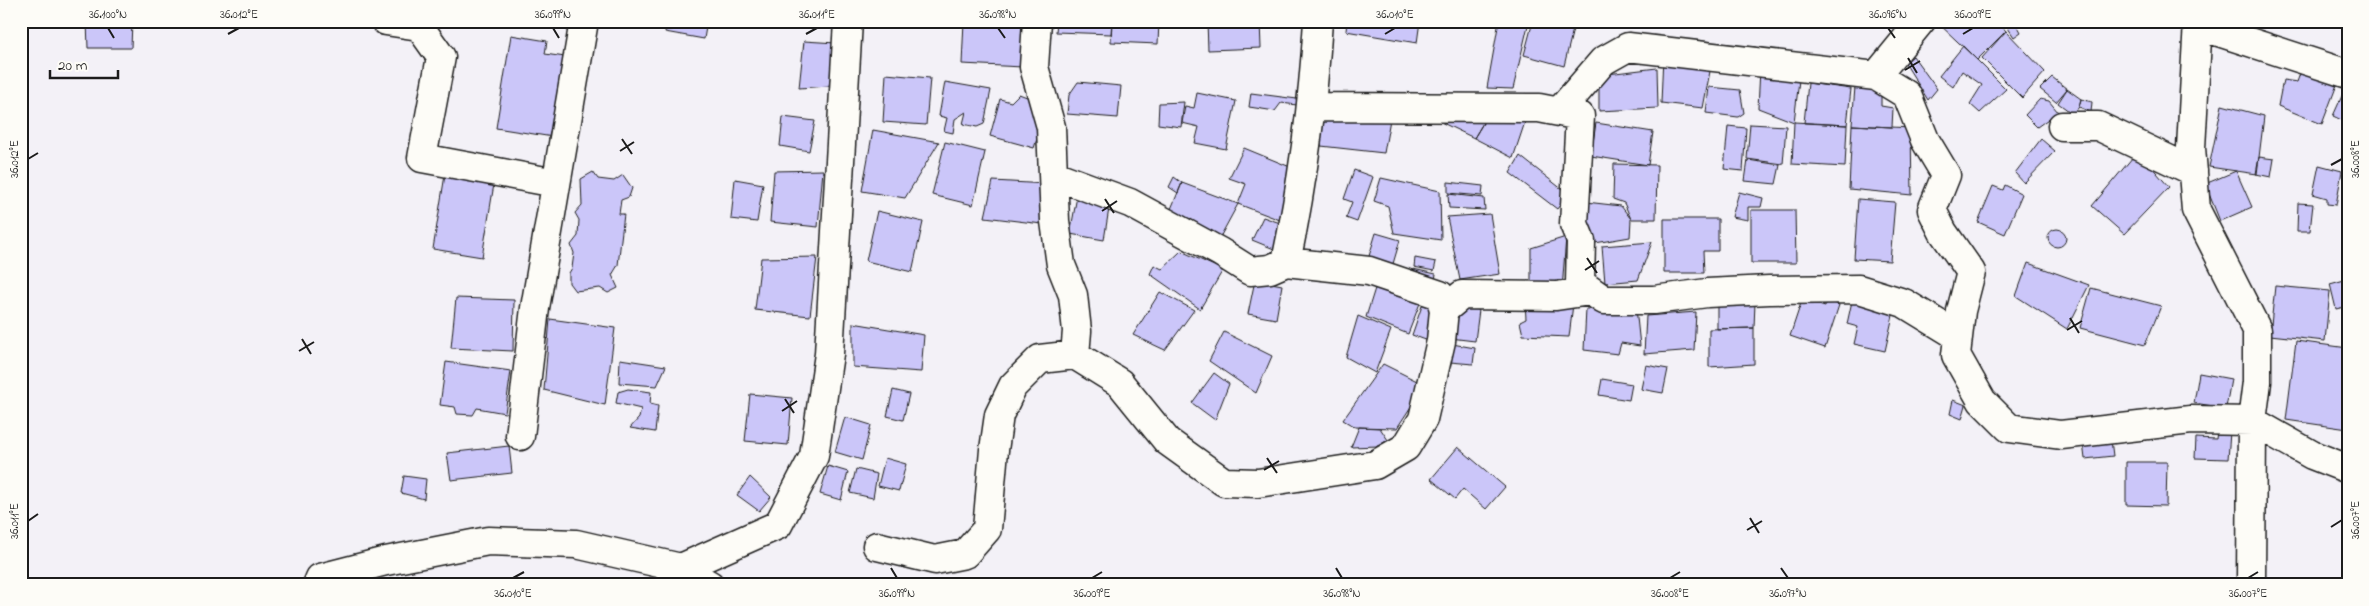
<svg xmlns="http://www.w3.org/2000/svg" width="2369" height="606" font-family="'Indie Flower',sans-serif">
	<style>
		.building { fill: #cbc6f9; stroke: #1c1c1c }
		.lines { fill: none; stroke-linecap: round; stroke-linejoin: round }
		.minor-casing { stroke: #1c1c1c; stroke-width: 31 }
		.minor { stroke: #fdfcf7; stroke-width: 28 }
		.ticks { fill: none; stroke: #1c1c1c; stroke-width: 2 }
		.neatline { fill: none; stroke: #1c1c1c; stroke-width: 2 }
		.ticks-label { font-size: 12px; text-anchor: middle; fill: #1c1c1c }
	</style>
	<rect width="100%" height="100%" fill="#f3f1f7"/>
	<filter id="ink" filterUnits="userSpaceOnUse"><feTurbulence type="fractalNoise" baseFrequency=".02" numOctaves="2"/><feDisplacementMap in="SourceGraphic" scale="10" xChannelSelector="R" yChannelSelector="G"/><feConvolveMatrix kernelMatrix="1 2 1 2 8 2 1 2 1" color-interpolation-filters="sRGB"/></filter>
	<g filter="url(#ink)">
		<path class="building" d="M87,21H132L131,48H88Z
			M667,21H707L704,39L665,32Z
			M964,21L1025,24L1023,67L962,64Z
			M1057,21H1112L1111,34L1056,32Z
			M1112,21H1159L1158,44L1111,42Z
			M1207,21H1260L1261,48L1208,50Z
			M1347,21H1420L1417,43L1346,31Z
			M1499,21H1529L1513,89L1487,88Z
			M1533,21H1575L1564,66L1524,55Z
			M1997,21L2006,31L1977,60L1937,22Z
			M2016,23L2021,32L2014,37L2008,28Z
			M2006,31L2045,72L2022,98L1982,58Z
			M511,35L547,41L545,54L565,57L553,137L496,128Z
			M804,41L836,43L829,86L799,88Z
			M1963,46L2006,89L1980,113L1970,104L1982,85L1962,71L1953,87L1939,76Z
			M1663,55L1711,66L1703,108L1661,103Z
			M1913,56L1937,89L1928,100L1905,63Z
			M1657,68L1658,108L1599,111V75Z
			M1760,69L1799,80L1794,122L1758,108Z
			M2301,71L2338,82L2322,124L2278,106L2283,80L2297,82Z
			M886,74L930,78L926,125L883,122Z
			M2052,77L2067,89L2056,102L2040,89Z
			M945,82L991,90L984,124L977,127L963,124L966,112L955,119L953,133L944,131L947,118L939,116Z
			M1078,82L1121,86L1118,118L1067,114L1069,95Z
			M1808,83L1851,89L1847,125L1804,123Z
			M1709,87L1740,90L1744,113L1738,117L1706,113Z
			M1855,87L1881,88V106L1893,108L1892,127L1852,125Z
			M2346,87L2348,88V123L2333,116Z
			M2067,89L2081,99L2079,107L2073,114L2058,103Z
			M1197,93L1236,101L1226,149L1195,143L1199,127L1182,123L1185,106L1194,108Z
			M1251,93L1297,99V105L1281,103L1275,111L1249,107Z
			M1019,94L1035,100L1034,121L1042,123L1034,148L990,136L1000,99L1011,102Z
			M2040,99L2049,101L2058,112L2037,127L2025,115Z
			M2081,99L2092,102L2091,112L2079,107Z
			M1184,102L1181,127L1158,124L1159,103Z
			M2222,105L2264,116L2257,174L2209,167Z
			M1323,108H1392L1384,153L1321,146Z
			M1489,113L1527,116L1513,158L1474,138Z
			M1489,113L1474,138L1428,116Z
			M783,117L815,121L809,151L780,146Z
			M1794,122L1847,125L1845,167L1792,164Z
			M1596,123L1653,132L1648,165L1591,156Z
			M1750,124L1786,126L1783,164L1747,159Z
			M1852,125L1911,128L1912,195L1849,189Z
			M1728,126L1746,128L1743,171L1724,169Z
			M873,130L939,142L905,198L862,191Z
			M2041,139L2055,151L2024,183L2015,173Z
			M945,142L985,152L973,205L932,195Z
			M1244,148L1295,169L1280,220L1238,204L1246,184L1229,178Z
			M2138,151L2169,187L2124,234L2092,206Z
			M1520,156L1568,194L1557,209L1510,173Z
			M2259,157L2274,159L2271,177L2256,174Z
			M1748,160L1780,165L1776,184L1745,181Z
			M1614,164L1657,165L1656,219H1631L1624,203L1613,199Z
			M2319,165L2342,171L2336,205L2327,204V198L2313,194Z
			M823,170L818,227L770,222L774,171Z
			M1354,170L1373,177L1357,222L1346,218L1352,202L1344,199Z
			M2236,171L2252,207L2220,221L2205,184Z
			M593,172L598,179L614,181L623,175L632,188L629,197L621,200L619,214H624L618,265L612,275L618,288L608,293L600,288L575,291L569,283V273L572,268L574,253L571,245L578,236L579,220L575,213L582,205L581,179Z
			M445,175L494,184L482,257L433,249Z
			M1174,177L1182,183L1178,193L1169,187Z
			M1381,178L1440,191L1441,240L1394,233L1388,206L1374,201Z
			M735,179L763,184L757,222L731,219Z
			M993,181L1046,184L1042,224L985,217Z
			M1448,182L1483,186L1482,196L1448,193Z
			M1182,183L1238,204L1219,239L1168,216Z
			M2005,185L2022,194L2005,234L1978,222L1993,186L2003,190Z
			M1739,192L1763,198L1761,207H1748V220L1732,217Z
			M1448,194L1484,198L1485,210L1449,208Z
			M1077,196L1110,202L1104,240L1070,234Z
			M1858,199L1895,202L1890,261L1854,259Z
			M1586,202L1621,206L1631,219L1630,237L1595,243L1582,234Z
			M2298,203L2313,204L2310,231H2297Z
			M1751,210H1795L1796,263H1751Z
			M877,211L923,222L912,272L866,261Z
			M1490,214L1500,274L1460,280L1447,217Z
			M1263,217L1283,224L1274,249L1252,240Z
			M1664,219H1718V251H1703L1704,273H1664Z
			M2048 238a9 9 0 1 1 18 0a9 9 0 1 1-18 0Z
			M1376,233L1400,240L1390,274L1366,266Z
			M1566,237L1562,290L1531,284V248Z
			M1652,242L1638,280L1605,283L1602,246Z
			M1181,251L1223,270L1200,309L1150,274L1154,265L1162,269Z
			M817,257L810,316L755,310L761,258Z
			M1415,258L1436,262L1434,271L1414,267Z
			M2028,263L2089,285L2067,329L2016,296Z
			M1413,269L1436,274L1434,286L1411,280Z
			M2348,279V306L2336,309L2330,284Z
			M1255,280L1282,285L1276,319L1248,314Z
			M1377,282L1422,298L1408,334L1366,317Z
			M2275,286L2330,291L2325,341L2270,335Z
			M2091,288L2161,306L2145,345L2080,328Z
			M1160,292L1194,310L1165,350L1133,335Z
			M456,298L514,300L513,351L451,348Z
			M1424,300L1437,306L1434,343L1412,335Z
			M1802,300L1825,307L1827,301L1839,305L1825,348L1790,336Z
			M1525,301L1573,304L1569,337L1523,335L1520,322L1526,319Z
			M1852,301L1894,311L1885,351L1854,344L1858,327L1847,324Z
			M1755,302L1754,328L1717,329V305Z
			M1636,308L1640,346L1621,343L1618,354L1584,350L1586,309Z
			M1454,309L1479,310L1475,341L1450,338Z
			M1696,312L1694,350L1644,354L1646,316Z
			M1358,316L1391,330L1375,373L1346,357Z
			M550,319L615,328L605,405L544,390Z
			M853,323L924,335L921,372L853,367Z
			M1754,328V364L1709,367V329Z
			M1224,332L1272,356L1256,393L1209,361Z
			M2296,341L2348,348V429L2286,420Z
			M1452,344L1475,348L1473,364L1450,362Z
			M620,359L666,366L657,386L619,383Z
			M446,362L511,371L505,413L477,408L473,415L457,414L455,407L440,405Z
			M1383,364L1425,385L1397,428L1355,427L1343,420Z
			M1646,365L1668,369L1663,393L1641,389Z
			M1214,373L1229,384L1215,420L1192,403Z
			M2199,373L2231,379L2226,408L2194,403Z
			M1602,379L1632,384L1629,400L1599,395Z
			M628,389L651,392L650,404L658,406L655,432L630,428L639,418L641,409L616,403L618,392Z
			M893,390L909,394L903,420L887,416Z
			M750,394L792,398L788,445L745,441Z
			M1953,400L1966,405L1962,419L1950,414Z
			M845,417L871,425L862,460L835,452Z
			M1359,427L1380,428L1388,440L1378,446L1351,447Z
			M2217,431L2230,432L2228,459L2195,458L2196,438L2216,439Z
			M2111,440L2113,456L2085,459L2083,443Z
			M509,446L512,473L451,480L447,453Z
			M1458,447L1505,487L1486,509L1463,489L1455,499L1431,479Z
			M885,458L906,464L899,491L878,486Z
			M2126,462H2167L2166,506L2126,505Z
			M828,466L848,472L841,500L820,494Z
			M856,469L877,474L873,498L850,493Z
			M404,476L426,479L424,499L401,493Z
			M750,477L771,497L759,511L737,495Z
			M2198,581L2232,582V585H2198Z"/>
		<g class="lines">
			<g class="minor-casing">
				<path id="minor" d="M386,21L419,26
					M420,21L419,26L441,57L422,158L556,183
					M1037,21L1034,67L1051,127L1055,221L1061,265L1073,295L1077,331L1075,355
					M1921,21L1876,76L1907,95L1925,140L1946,175L1932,210L1943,232L1971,272L1961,311L1956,355L1982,401L2009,428L2061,435L2191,420L2252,421L2312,455L2348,469
					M2198,21L2191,148L2196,210L2257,330V382L2252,421L2251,585
					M2197,25L2348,74
					M1312,107L1539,108L1580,116L1574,224L1581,241L1580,283L1604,300H1654L1707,293L1769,290L1859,289L1904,303L1958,336
					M1559,112L1603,61L1628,47L1876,76
					M2062,126H2098L2193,171
					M1054,175L1130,203L1220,252L1250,271L1270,269L1286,262C1303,182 1313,103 1318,21
					M1444,310L1462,295L1556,296L1590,291
					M520,436L535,308L584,21
					M877,546L935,560L965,554L987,529L994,450L999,415L1013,386L1040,359L1075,355L1120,383L1167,441L1224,482L1258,483L1375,465L1406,447L1423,419L1441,341L1444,310L1440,295L1369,271L1286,262
					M679,581L681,568L710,585
					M317,585L320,578L386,561L488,541L576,544L681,568L778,525L814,456L829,354L848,21"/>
			</g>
			<use href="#minor" class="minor"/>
		</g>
	</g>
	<path class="ticks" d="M108,28L114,38M553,28L559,38M998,28L1005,38M1888,28L1895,38M228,34L239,28M806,34L817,28M1385,34L1395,28M1963,34L1973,28M1908,58L1917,73M1905,70L1920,61M622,139L632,154M620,151L634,142M28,159L38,153M2331,165L2342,159M1105,199L1114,213M1102,211L1117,201M1587,258L1597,273M1585,270L1599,261M2070,318L2079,333M2067,330L2082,321M302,339L311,354M299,351L314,342M785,399L794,413M782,411L797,401M1267,458L1277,473M1264,470L1279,461M1750,518L1759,533M28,521L38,514M2331,527L2342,520M1747,530L1762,521M891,568L897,578M1336,568L1342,578M1781,568L1788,578M513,578L524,572M1092,578L1102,572M1670,578L1680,572M2248,578L2258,572"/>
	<rect width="2369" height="606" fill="none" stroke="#fdfcf7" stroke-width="55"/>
	<path d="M50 70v8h68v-8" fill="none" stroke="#1c1c1c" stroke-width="2.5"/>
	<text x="58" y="70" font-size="15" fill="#1c1c1c" stroke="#fdfcf7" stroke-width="4" paint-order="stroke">20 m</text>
	<rect x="28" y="28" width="2314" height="550" class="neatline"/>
	<g class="ticks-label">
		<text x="108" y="18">36.100°N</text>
		<text x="239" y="18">36.012°E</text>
		<text x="553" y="18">36.099°N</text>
		<text x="817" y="18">36.011°E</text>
		<text x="998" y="18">36.098°N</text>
		<text x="1395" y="18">36.010°E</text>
		<text x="1888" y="18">36.096°N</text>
		<text x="1973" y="18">36.009°E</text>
		<text transform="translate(2355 159) rotate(-90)" y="4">36.008°E</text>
		<text transform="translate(14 159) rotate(-90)" y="4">36.012°E</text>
		<text transform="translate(2355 520) rotate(-90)" y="4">36.007°E</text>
		<text transform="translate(14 521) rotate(-90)" y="4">36.011°E</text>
		<text x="513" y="597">36.010°E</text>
		<text x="897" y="597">36.099°N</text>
		<text x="1092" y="597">36.009°E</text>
		<text x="1342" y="597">36.098°N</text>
		<text x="1670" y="597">36.008°E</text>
		<text x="1788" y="597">36.097°N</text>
		<text x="2248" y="597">36.007°E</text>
	</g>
</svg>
